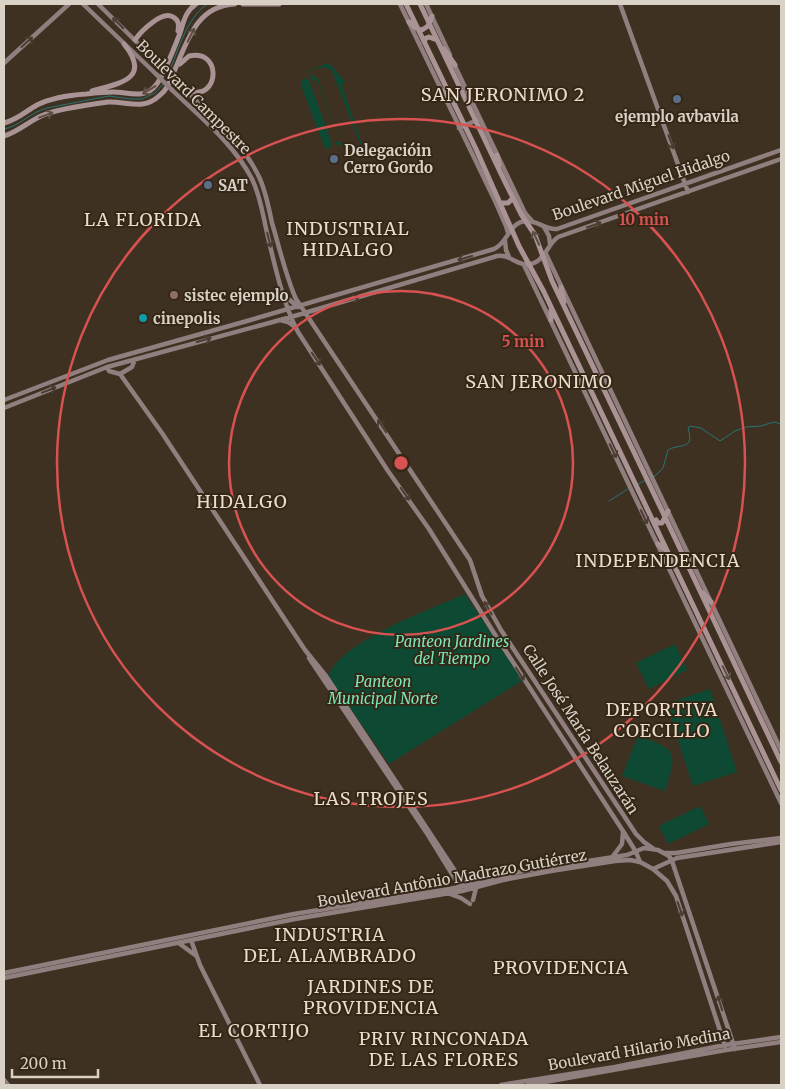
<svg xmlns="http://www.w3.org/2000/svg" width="785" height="1089" font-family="Merriweather,serif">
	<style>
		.green { fill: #0e4a33 }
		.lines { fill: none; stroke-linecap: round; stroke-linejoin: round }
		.stream { stroke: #277577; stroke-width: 1 }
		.secondary { stroke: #917f80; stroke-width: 4.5 }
		.primary { stroke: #aa9394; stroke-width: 5 }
		.secondary-bridge { stroke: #917f80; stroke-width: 4.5 }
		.oneway { stroke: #4b3d31 }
		.oneway2 { stroke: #5d4d43 }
		.ring { fill: none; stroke: #d75250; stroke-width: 2.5 }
		.service-dot { fill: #5c6f8a; stroke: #342717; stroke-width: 2 }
		.education-dot { fill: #8d6e63; stroke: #342717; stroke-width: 2 }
		.culture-dot { fill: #0f9aa8; stroke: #342717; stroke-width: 2 }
		.labels { text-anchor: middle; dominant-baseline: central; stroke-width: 4; stroke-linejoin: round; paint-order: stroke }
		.street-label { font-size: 15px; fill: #d9d1c6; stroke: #342717 }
		.poi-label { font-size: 15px; font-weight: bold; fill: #d9d1c6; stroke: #342717; text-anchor: start }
		.park-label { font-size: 15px; font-style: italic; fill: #7be7b7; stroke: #342717 }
		.quarter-label { font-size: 18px; letter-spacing: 1px; fill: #ecdbc7; stroke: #342717 }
		.centre { fill: #d75250; stroke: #342717; stroke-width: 2.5 }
		.ring-label { font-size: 15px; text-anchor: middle; font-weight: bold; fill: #d75250; stroke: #342717; stroke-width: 4; stroke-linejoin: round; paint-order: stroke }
	</style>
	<rect width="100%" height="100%" fill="#3e3121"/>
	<path class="green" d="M329,63L345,81L342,85L366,156H365L332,71C323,63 314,71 304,72Z
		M312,74L318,79L342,146L338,145L335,143L340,141L317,80L312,81L310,76Z
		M306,78L309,80L332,143V147L326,149L324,146L301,86V81Z
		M465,594L523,680L389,764L328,676C342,641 431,609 465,594Z
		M675,644L687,670L649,689L636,663Z
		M710,689L737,772L693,786L666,704Z
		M638,736C677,749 678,752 665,791L622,776Z
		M700,806L709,824L668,844L659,826Z"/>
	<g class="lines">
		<path class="stream" d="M169,72C179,49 186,19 207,4
			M4,129C20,126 31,112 47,108L109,96L130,99H142L155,93L163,84
			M654,477L663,468L668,450C680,443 695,451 688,428L690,426L701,428L720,441L735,431L746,427L761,426L774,422L781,424
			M638,484L646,480
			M609,501L628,489"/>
		<path class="secondary" d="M83,4L157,75
			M98,4L162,67
			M400,4L496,203L506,226L508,233
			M426,4L450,55
			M620,4L688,192
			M4,63L69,4
			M454,64L525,213L532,221
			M176,81C203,108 245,144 260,179C266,193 269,208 272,223C279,246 286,277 296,299L470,560L482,596L501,630L636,834L644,842L654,849
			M172,90C200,117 234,144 252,179C261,197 263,217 268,237C275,267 284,306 298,332L388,471L429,529L494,633L623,831L636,852L640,862L653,869L677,858L781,842
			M459,128L477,120
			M544,227L549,236L550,244
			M505,241L506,250L509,257
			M546,254L781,750
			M524,265L781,803
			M285,296L298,307
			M280,320L288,322L295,327
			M107,367L109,371L120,374L132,367L135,359
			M120,374L162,433L305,650L326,676L465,886
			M4,400L108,360L247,321L494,249C508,243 509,222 526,221C537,220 545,230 557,229L781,150
			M4,408L107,367L291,317L497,256C508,254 513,262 523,264C543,268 546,245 558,237L781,159
			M309,658L428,835L460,887
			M665,853H676L731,844L781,838
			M613,856L622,844L623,832
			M653,869L667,881L676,896L725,1046
			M460,875L476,882
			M450,894L461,898L470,904
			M473,900L476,888
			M191,940L200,965L260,1085
			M180,944L195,955
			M4,973L294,914L450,889L523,871L627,855L644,848L658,850L669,856L672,861L735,1049
			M4,978L295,919L462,891L503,880L551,871L615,861L630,860L640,862
			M4,1080L8,1085
			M501,1085L615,1067L725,1045L781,1037
			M528,1085L726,1050L781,1042"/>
		<path class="primary" d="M243,4H279
			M406,4L476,149L519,246L544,292L781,790
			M420,4L504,180L521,214L535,235L552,281L665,517L781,762
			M409,22L416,28L422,30L428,26L432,16
			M135,40C140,32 162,10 173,17C179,20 179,25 178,31
			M424,42L426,38L429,37L437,40
			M444,49L455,65
			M180,86C185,88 190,91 195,92C219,95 221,49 189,56L180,64
			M445,90L447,101
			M92,91C120,83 152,79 124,44
			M4,123C17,120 26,111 37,105C51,98 71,95 86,94C95,93 104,92 113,92C128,92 145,100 156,85C164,75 175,46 180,33C184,21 185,12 196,4
			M4,136C18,132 28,122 41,116C54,110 93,104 108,102C127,101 143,111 159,96C167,90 170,82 173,74C187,43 195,6 235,4
			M497,155L499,165
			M500,203H508L513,198
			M561,287L564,302
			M551,320V310
			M656,520L658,523H662L668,511
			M658,544L667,551
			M703,593L711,602"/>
		<path class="secondary-bridge" d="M162,67L176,81
			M157,75L172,90"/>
	</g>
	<defs><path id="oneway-shaft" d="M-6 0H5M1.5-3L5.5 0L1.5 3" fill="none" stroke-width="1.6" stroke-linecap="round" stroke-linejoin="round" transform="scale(1.25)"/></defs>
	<g class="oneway">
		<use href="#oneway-shaft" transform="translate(118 23) rotate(-135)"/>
		<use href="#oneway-shaft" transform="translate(27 42) rotate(-42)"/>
		<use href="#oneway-shaft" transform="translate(671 142) rotate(70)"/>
		<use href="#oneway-shaft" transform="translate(594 225) rotate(-19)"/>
		<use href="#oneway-shaft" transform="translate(269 240) rotate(76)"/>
		<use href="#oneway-shaft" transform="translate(465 258) rotate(164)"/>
		<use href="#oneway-shaft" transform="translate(352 299) rotate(-16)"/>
		<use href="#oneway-shaft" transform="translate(204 340) rotate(-16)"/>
		<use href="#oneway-shaft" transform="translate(316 359) rotate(56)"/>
		<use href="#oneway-shaft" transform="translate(49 390) rotate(-21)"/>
		<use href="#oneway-shaft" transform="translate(382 426) rotate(-124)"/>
		<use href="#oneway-shaft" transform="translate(613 451) rotate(64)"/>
		<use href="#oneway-shaft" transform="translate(405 494) rotate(55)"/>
		<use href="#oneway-shaft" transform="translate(644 517) rotate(65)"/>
		<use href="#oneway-shaft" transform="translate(488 608) rotate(-120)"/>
		<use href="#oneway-shaft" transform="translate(520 674) rotate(57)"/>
		<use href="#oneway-shaft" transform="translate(680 909) rotate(71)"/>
		<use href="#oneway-shaft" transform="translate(720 1003) rotate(-107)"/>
	</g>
	<g class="oneway2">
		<use href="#oneway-shaft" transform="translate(191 35) rotate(-64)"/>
		<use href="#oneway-shaft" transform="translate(149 90) rotate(149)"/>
		<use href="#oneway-shaft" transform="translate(46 115) rotate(-20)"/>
		<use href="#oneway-shaft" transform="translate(536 238) rotate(-115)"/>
		<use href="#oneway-shaft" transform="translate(726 673) rotate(64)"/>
	</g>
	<g class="ring">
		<circle cx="401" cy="463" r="172"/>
		<circle cx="401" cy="463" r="344"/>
	</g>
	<g class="service-dot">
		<circle cx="677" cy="99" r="5"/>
		<circle cx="334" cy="159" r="5"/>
		<circle cx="208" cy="185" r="5"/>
	</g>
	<circle class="education-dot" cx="174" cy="295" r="5"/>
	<circle class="culture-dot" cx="143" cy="318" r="5"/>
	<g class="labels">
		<g class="street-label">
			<text transform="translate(194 97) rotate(45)">Boulevard Campestre</text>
			<text transform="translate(641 185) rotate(-19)">Boulevard Miguel Hidalgo</text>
			<text transform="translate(581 729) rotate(57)">Calle José María Belauzarán</text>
			<text transform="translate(452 878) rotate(-10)">Boulevard Antônio Madrazo Gutiérrez</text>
			<text transform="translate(639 1049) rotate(-10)">Boulevard Hilario Medina</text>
		</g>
		<g class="poi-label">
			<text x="677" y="116" text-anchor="middle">ejemplo avbavila</text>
			<text x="344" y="150">Delegacióin<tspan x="344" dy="17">Cerro Gordo</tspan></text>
			<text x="218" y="185">SAT</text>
			<text x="184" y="295">sistec ejemplo</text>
			<text x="153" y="318">cinepolis</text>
		</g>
		<g class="park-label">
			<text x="452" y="641">Panteon Jardines<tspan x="452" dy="17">del Tiempo</tspan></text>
			<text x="383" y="681">Panteon<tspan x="383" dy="17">Municipal Norte</tspan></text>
		</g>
		<g class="quarter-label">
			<text x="503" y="94">SAN JERONIMO 2</text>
			<text x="143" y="219">LA FLORIDA</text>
			<text x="348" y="228">INDUSTRIAL<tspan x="348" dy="21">HIDALGO</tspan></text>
			<text x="539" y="381">SAN JERONIMO</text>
			<text x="242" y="501">HIDALGO</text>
			<text x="658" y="560">INDEPENDENCIA</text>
			<text x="662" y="709">DEPORTIVA<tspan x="662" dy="21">COECILLO</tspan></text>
			<text x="371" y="798">LAS TROJES</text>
			<text x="330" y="934">INDUSTRIA<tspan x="330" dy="21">DEL ALAMBRADO</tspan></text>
			<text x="561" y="967">PROVIDENCIA</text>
			<text x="371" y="986">JARDINES DE<tspan x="371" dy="21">PROVIDENCIA</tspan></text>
			<text x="254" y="1030">EL CORTIJO</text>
			<text x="444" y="1038">PRIV RINCONADA<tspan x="444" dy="21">DE LAS FLORES</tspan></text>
		</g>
	</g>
	<circle cx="401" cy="463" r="8" class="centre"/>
	<g class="ring-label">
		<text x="644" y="225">10 min</text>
		<text x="523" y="347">5 min</text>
	</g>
	<rect width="785" height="1089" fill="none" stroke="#d9d1c6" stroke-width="10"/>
	<path d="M12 1069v8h86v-8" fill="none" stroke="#d9d1c6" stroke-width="2.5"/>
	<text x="20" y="1069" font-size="15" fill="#d9d1c6" stroke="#342717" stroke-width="4" paint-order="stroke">200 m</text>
</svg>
